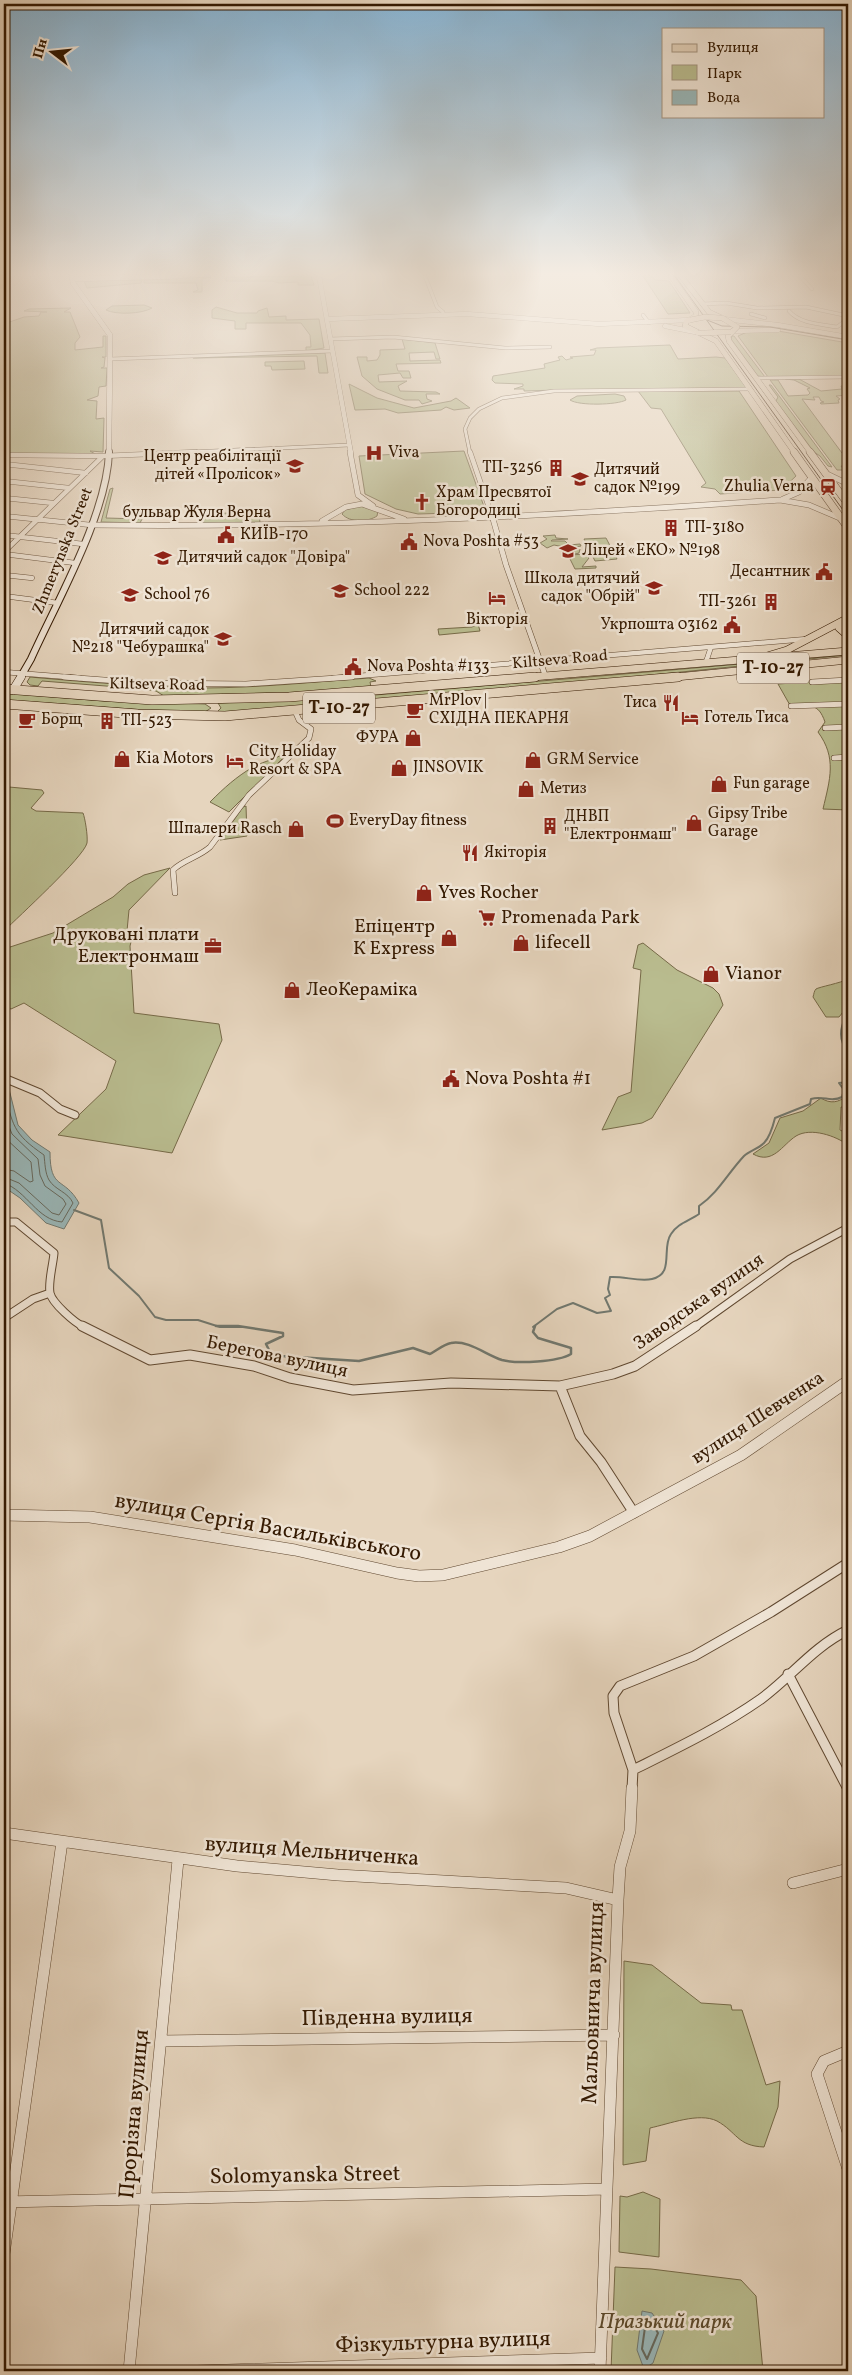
<svg xmlns="http://www.w3.org/2000/svg" width="852" height="2375" font-family="Vollkorn,serif">
	<style>
		.green { fill: #b9bc8f; stroke: #766a48 }
		.water { fill: #99b7b9; stroke: #71786f }
		.lines { fill: none; stroke-linecap: round; stroke-linejoin: round }
		.shore-far1 { stroke: #66685d; stroke-width: 1 }
		.shore { stroke: #66685d; stroke-width: 2 }
		.stream-far1 { stroke: #71786f; stroke-width: 2 }
		.stream { stroke: #71786f; stroke-width: 2.5 }
		.minor-far5-casing { stroke: #604830; stroke-width: 4 }
		.minor-far4-casing { stroke: #604830; stroke-width: 5.5 }
		.minor-far3-casing { stroke: #604830; stroke-width: 6 }
		.minor-far2-casing { stroke: #604830; stroke-width: 9 }
		.minor-far1-casing { stroke: #604830; stroke-width: 11 }
		.minor-casing { stroke: #604830; stroke-width: 12 }
		.tertiary-far2-casing { stroke: #604830; stroke-width: 5 }
		.tertiary-far1-casing { stroke: #604830; stroke-width: 6 }
		.tertiary-casing { stroke: #604830; stroke-width: 12 }
		.secondary-far2-casing { stroke: #341901; stroke-width: 5.5 }
		.secondary-far1-casing { stroke: #341901; stroke-width: 8 }
		.secondary-casing { stroke: #341901; stroke-width: 9 }
		.primary-far1-casing { stroke: #341901; stroke-width: 5.5 }
		.primary-casing { stroke: #341901; stroke-width: 8 }
		.trunk-far1-casing { stroke: #341901; stroke-width: 8 }
		.trunk-casing { stroke: #341901; stroke-width: 10 }
		.minor-far5 { stroke: #efe4d5; stroke-width: 3 }
		.minor-far4 { stroke: #efe4d5; stroke-width: 4.5 }
		.minor-far3 { stroke: #efe4d5; stroke-width: 5 }
		.minor-far2 { stroke: #efe4d5; stroke-width: 7 }
		.minor-far1 { stroke: #efe4d5; stroke-width: 9 }
		.minor { stroke: #efe4d5; stroke-width: 11 }
		.tertiary-far2 { stroke: #efe4d5; stroke-width: 4.5 }
		.tertiary-far1 { stroke: #efe4d5; stroke-width: 5 }
		.tertiary { stroke: #efe4d5; stroke-width: 11 }
		.secondary-far2 { stroke: #efe4d5; stroke-width: 5 }
		.secondary-far1 { stroke: #efe4d5; stroke-width: 6 }
		.secondary { stroke: #efe4d5; stroke-width: 8 }
		.primary-far1 { stroke: #e6d5be; stroke-width: 5 }
		.primary { stroke: #e6d5be; stroke-width: 7 }
		.trunk-far1 { stroke: #e6d5be; stroke-width: 7 }
		.trunk { stroke: #e6d5be; stroke-width: 9 }
		.tram { stroke: #341901; stroke-width: 1 }
		.primary-bridge-casing { stroke: #341901; stroke-width: 5.5; stroke-linecap: butt }
		.primary-bridge { stroke: #e6d5be; stroke-width: 5 }
		.labels { text-anchor: middle; dominant-baseline: central; stroke-width: 5; stroke-linejoin: round; paint-order: stroke }
		.far-poi-label { font-size: 16px; fill: #341901; stroke: #efe4d5; text-anchor: start }
		.far-street-label { font-size: 16px; fill: #341901; stroke: #efe4d5 }
		.shield { fill: #efe4d5; stroke: #6c5641; stroke-width: 1 }
		.shield-label { font-size: 18px; font-weight: bold; fill: #341901 }
		.poi-label { font-size: 19px; fill: #341901; stroke: #efe4d5; text-anchor: start }
		.street-label { font-size: 19px; fill: #341901; stroke: #efe4d5 }
		.near-street-label { font-size: 22px; fill: #341901; stroke: #efe4d5 }
		.near-park-label { font-size: 22px; font-style: italic; fill: #5c4a2c; stroke: #efe4d5 }
	</style>
	<rect width="100%" height="100%" fill="#e6d5be"/>
	<filter id="stains"><feTurbulence type="fractalNoise" baseFrequency=".004" numOctaves="4"/><feColorMatrix values="0 0 0 0 .2 0 0 0 0 .09 0 0 0 0 .02 0 0 0 .5 -.17"/></filter>
	<radialGradient id="worn" r=".72"><stop offset=".6" stop-color="#630" stop-opacity="0"/><stop offset="1" stop-color="#630" stop-opacity=".3"/></radialGradient>
	<path class="green" d="M311,276L314,285H298V282L279,283L272,281H226V277Z
		M643,276H652L655,280L669,281L690,313L668,314Z
		M211,277L202,279V292H193L198,290L196,283H144V280Z
		M142,280L141,283L87,288L84,281Z
		M144,305L152,308C142,314 116,315 106,310L112,306Z
		M216,307L237,313H257L258,311L267,308L269,317L286,316V320L319,319L324,348L306,351V347H311L310,335L301,323H246V329H235V321L212,318V310Z
		M71,308L64,312H70L80,337L75,343V350L103,347V336H106V357H102L105,358L104,367L101,368H107L106,386L99,387L98,396L87,400L97,401L96,419L104,418L103,452L90,451L97,455L4,453V324L24,317L39,316L41,312H47L24,311L29,309Z
		M772,330L848,343V376L768,377L738,336L747,332Z
		M732,336H734L765,377L758,376L731,339Z
		M402,339L435,343L440,359H436L434,352L409,353L410,361L440,360L441,363L396,364L398,371H409L411,378H403L400,373L378,375L379,382L407,381L398,386L400,391L436,392L440,394H426L427,399L432,401L422,404L419,400H405L377,389L362,376L357,357H367V361L377,360L380,355V350L405,349Z
		M670,345L678,359L716,357L725,358L747,388L557,390L524,391V389H514L523,386V384L495,383L492,380L493,376L545,368L544,364L560,360L558,357L562,356L566,360L573,358L570,357L594,355L596,350H590L597,348Z
		M325,353L328,373H319L317,356L193,358Z
		M304,361L305,369L272,370L271,366H265V362Z
		M785,379H799L821,391L842,389L841,386L848,385V395L836,396L840,399L838,400L839,403L821,404L820,403L824,402L821,401L819,397H813L815,400L802,399L842,453H848V466H841L844,470H837L770,380H778L788,396L808,395L810,393L807,389L810,388L794,380Z
		M349,384L377,398L414,408L451,401L456,398L470,408L454,410L446,407L441,410L398,413L385,409L355,410Z
		M769,385H771L832,467L828,466L820,456L814,452L776,401L778,397Z
		M638,391H739L796,476L781,490L720,494L715,489L701,487L706,483L661,409L651,408Z
		M615,394L624,396L626,400C617,405 579,406 570,400L577,396Z
		M464,451L486,512L418,514L396,509L365,494L359,456Z
		M113,488L106,518L142,519L140,523L101,522L110,489Z
		M360,506L378,511L377,516C368,522 350,523 342,514L345,510Z
		M259,512L260,523L201,524V514Z
		M555,535L556,538L568,539L552,540L551,541H565L569,545L580,544L581,546L575,547L580,549L579,553L571,555L585,554L589,558L582,567L596,566V568L575,569L564,547L554,545L547,548L540,543L547,539L543,536Z
		M606,538L617,559L595,561L584,539Z
		M478,624L480,631L439,635L438,629L472,627Z
		M848,655L583,682L216,713L221,708L218,703L340,698Z
		M30,677C87,682 144,687 201,688C257,688 313,682 369,678L376,681L370,682L371,687L309,692L164,696L156,691L144,689L42,681L38,686L30,685L27,682Z
		M848,679V810L823,809C830,779 837,758 818,732L825,722C818,702 810,706 791,707L778,684Z
		M4,693L103,701L205,704L211,708L205,712L144,710L4,700Z
		M288,750H291L229,812L210,802C224,788 236,777 253,767C266,760 277,760 288,750Z
		M9,787L42,790L44,793L31,808L36,811L83,813C85,818 88,836 87,843C84,857 18,917 4,931V825L6,823L4,822V792Z
		M246,806L247,836L220,840L243,807Z
		M170,868L129,910L127,931L133,934L130,946L134,1013L219,1024L222,1040L172,1153L58,1135L106,1089L116,1061L24,1003L11,1009L4,1007V949L53,933L113,897L128,884L144,875Z
		M643,943L677,970L713,988L719,994L723,1005L652,1118L642,1123L602,1130L618,1097L631,1092L641,970L633,968L638,945Z
		M848,979V1006L839,1017H826L813,997C814,994 814,991 816,989C819,987 841,983 848,979Z
		M848,1083V1108L841,1107L840,1130L848,1134V1145C836,1136 811,1127 796,1136C782,1145 773,1165 753,1154L769,1143L780,1118L803,1111L821,1098C830,1104 839,1103 847,1095L845,1085Z
		M624,1961L652,1965L701,2003L731,2005L732,2010H742L766,2085L780,2081L778,2107L764,2147C737,2146 737,2132 717,2121C699,2112 669,2124 650,2128L646,2161L623,2165Z
		M643,2192L660,2199L659,2257L619,2252L620,2196L627,2197Z
		M615,2267L651,2269L741,2280L756,2296L763,2371H611Z"/>
	<path class="water" d="M4,1084L8,1085L18,1125L32,1140L50,1152C50,1191 64,1176 79,1203L64,1229L46,1223L20,1198L4,1187Z
		M642,2311L652,2313L664,2331L653,2363L644,2369L637,2350Z"/>
	<g class="lines">
		<path class="shore-far1" d="M4,1090C13,1125 12,1133 44,1155C45,1163 45,1173 49,1180C55,1190 68,1192 73,1203L62,1222C37,1220 27,1191 4,1183
			M4,1114L12,1134L38,1159L40,1175L45,1186L63,1199L66,1204L59,1215L52,1213L19,1183L4,1177
			M4,1137L31,1162L33,1181L30,1182L14,1171L4,1169"/>
		<path class="shore" d="M649,2319L658,2333L647,2359L642,2349L646,2320Z"/>
		<path class="stream-far1" d="M848,1013C840,1026 837,1039 848,1051
			M74,1210L101,1220L109,1268L139,1296L155,1317L166,1320H198L220,1327H245
			M533,1327L557,1309L573,1303L597,1313L611,1311L605,1298L610,1295L608,1289L610,1277C624,1276 639,1282 652,1279C675,1274 661,1248 671,1234C678,1223 689,1221 699,1214V1206C718,1193 728,1173 744,1156C749,1151 758,1149 764,1143C770,1137 773,1126 775,1118L810,1104L811,1099C823,1095 831,1103 842,1097L844,1090L839,1083L848,1082"/>
		<path class="stream" d="M216,1326H238L283,1333V1336L266,1344L270,1352L281,1356L359,1361L413,1348L430,1354C436,1351 444,1344 451,1343C469,1340 486,1355 502,1360C517,1364 558,1362 571,1354V1348L538,1338L533,1332L535,1326"/>
		<g class="minor-far5-casing">
			<path id="minor-far5" d="M425,276L437,307L443,312
				M800,276L812,289
				M702,304L726,303L757,308L806,307L848,316
				M789,311C800,324 821,324 837,327L848,319
				M751,314L765,318
				M643,315L649,323
				M330,339L393,337L505,348L550,347
				M110,359L332,351
				M758,378L848,377
				M168,453L349,445
				M470,453L465,429L470,418L479,409L502,398L554,391L749,389"/>
		</g>
		<g class="minor-far4-casing">
			<path id="minor-far4" d="M470,452L493,519
				M4,455L103,456L196,452
				M4,464L86,473
				M4,481L69,488
				M4,498L53,503
				M4,516L91,525
				M4,535L83,544
				M4,552L103,456
				M4,554L75,563
				M4,575L32,578
				M4,596L58,603
				M706,662L711,647
				M4,672L80,678
				M333,678L807,639"/>
		</g>
		<g class="minor-far3-casing">
			<path id="minor-far3" d="M64,677L144,683L246,684L352,677
				M812,682L848,680
				M791,706L848,704
				M825,728L848,727
				M834,758L848,757
				M175,893L173,870C183,860 199,857 210,847L249,795L309,738L311,729L299,720L295,711"/>
		</g>
		<g class="minor-far2-casing">
			<path id="minor-far2" d="M4,1078L40,1093L60,1109L75,1115
				M848,1165V1167
				M4,1222H16L54,1253C53,1265 48,1282 50,1293C52,1303 75,1323 84,1327
				M4,1318L33,1299L50,1293
				M695,1327L790,1259L848,1228"/>
		</g>
		<g class="minor-far1-casing">
			<path id="minor-far1" d="M82,1326L150,1360L190,1355L254,1366L290,1378L353,1390L451,1383L560,1386L613,1374L635,1366L696,1326
				M560,1386L580,1436L601,1462L634,1513
				M788,1674L848,1789
				M633,1770C677,1748 721,1727 761,1699C791,1677 813,1647 848,1630
				M632,1789L633,1770L614,1713L613,1696L620,1686L694,1656L771,1612L848,1563"/>
		</g>
		<g class="minor-casing">
			<path id="minor" d="M4,1833L237,1866L338,1875L566,1888L618,1900
				M793,1883L848,1869
				M161,2041L614,2035
				M848,2051L824,2061L817,2074L848,2169
				M4,2202L607,2189
				M4,2254L62,1842
				M129,2371L178,1860
				M197,2371L601,2358
				M600,2371L618,1900L620,1867L630,1831L632,1788"/>
		</g>
		<g class="tertiary-far2-casing">
			<path id="tertiary-far2" d="M319,276L351,453
				M327,319L467,314L599,324L689,320
				M724,319L778,325L848,337
				M665,326L695,332
				M733,331L778,330"/>
		</g>
		<g class="tertiary-far1-casing">
			<path id="tertiary-far1" d="M350,452L358,495L373,506
				M825,473L848,484
				M783,499L799,492L812,477
				M493,519L506,565L545,675
				M322,521L346,507L362,504L404,519
				M91,525C321,528 550,516 780,500L809,505L842,519"/>
		</g>
		<g class="tertiary-casing">
			<path id="tertiary" d="M4,1515L90,1517L295,1550L397,1573L419,1576L443,1575L559,1547L590,1536L741,1455L848,1381"/>
		</g>
		<g class="secondary-far2-casing">
			<path id="secondary-far2" d="M72,276L73,283L110,335L109,453
				M72,279L181,276"/>
		</g>
		<g class="secondary-far1-casing">
			<path id="secondary-far1" d="M20,678L31,659C57,601 107,515 109,452"/>
		</g>
		<g class="secondary-casing">
			<path id="secondary" d="M13,690L21,677"/>
		</g>
		<g class="primary-far1-casing">
			<path id="primary-far1" d="M671,276L696,312V316L686,322L685,326L716,341L795,453
				M681,276L709,312L724,319
				M733,331L728,336L729,341L811,453"/>
		</g>
		<g class="primary-casing">
			<path id="primary" d="M794,452L848,528
				M810,452L848,504
				M839,623V628L848,636
				M767,656L787,650L848,618"/>
		</g>
		<g class="trunk-far1-casing">
			<path id="trunk-far1" d="M520,678L848,651
				M666,678L848,660"/>
		</g>
		<g class="trunk-casing">
			<path id="trunk" d="M4,689L152,700L289,697L535,677
				M4,704L138,714L225,716L678,677"/>
		</g>
		<use href="#minor-far5" class="minor-far5"/>
		<use href="#minor-far4" class="minor-far4"/>
		<use href="#minor-far3" class="minor-far3"/>
		<use href="#minor-far2" class="minor-far2"/>
		<use href="#minor-far1" class="minor-far1"/>
		<use href="#minor" class="minor"/>
		<use href="#tertiary-far2" class="tertiary-far2"/>
		<use href="#tertiary-far1" class="tertiary-far1"/>
		<use href="#tertiary" class="tertiary"/>
		<use href="#secondary-far2" class="secondary-far2"/>
		<use href="#secondary-far1" class="secondary-far1"/>
		<use href="#secondary" class="secondary"/>
		<use href="#primary-far1" class="primary-far1"/>
		<use href="#primary" class="primary"/>
		<use href="#trunk-far1" class="trunk-far1"/>
		<use href="#trunk" class="trunk"/>
		<path class="tram" d="M675,276L848,517
			M707,320L722,326L770,327L848,340"/>
		<g class="primary-bridge-casing">
			<path id="primary-bridge" d="M724,319L737,327L733,331
				M690,320L705,317L722,318
				M698,333L731,332"/>
		</g>
		<use href="#primary-bridge" class="primary-bridge"/>
	</g>
	<linearGradient id="sky" x2="0" y2="1"><stop stop-color="#88b5d5"/><stop offset="0.45" stop-color="#f4ece2"/><stop offset="1" stop-color="#f4ece2" stop-opacity="0"/></linearGradient>
	<rect width="852" height="608" fill="url(#sky)"/>
	<defs>
		<g id="hospital-bare" transform="scale(1.35)"><path d="M-5-5h3v3.5h4V-5h3V5h-3V1.5h-4V5h-3Z" fill="#8f2418" stroke="#efe4d5" stroke-width="2.5" paint-order="stroke"/></g>
		<g id="school-bare" transform="scale(1.35)"><path d="M0-5L7-2L0 1L-7-2ZM-4 1L0 2.5L4 1V4Q0 6-4 4Z" fill="#8f2418" stroke="#efe4d5" stroke-width="2.5" paint-order="stroke"/></g>
		<g id="building-bare" transform="scale(1.35)"><path d="M-4-6H4V6H1V3H-1V6H-4ZM-2.5-4.3h1.7v1.8h-1.7ZM.8-4.3h1.7v1.8H.8ZM-2.5-1h1.7V.8h-1.7ZM.8-1h1.7V.8H.8Z" fill="#8f2418" stroke="#efe4d5" stroke-width="2.5" paint-order="stroke"/></g>
		<g id="station-bare" transform="scale(1.35)"><path d="M-3-6H3Q5-6 5-4V2Q5 4 3 4L4.5 6H3L1.5 4h-3L-3 6H-4.5L-3 4Q-5 4-5 2V-4Q-5-6-3-6ZM-3.5-4v3h7v-3ZM-3.5 1v1.5H-2V1ZM2 1v1.5H3.5V1Z" fill="#8f2418" stroke="#efe4d5" stroke-width="2.5" paint-order="stroke"/></g>
		<g id="church-bare" transform="scale(1.35)"><path d="M-1.2-6h2.4v3.5h3.3v2.4h-3.3V6h-2.4V-.1h-3.3v-2.4h3.3Z" fill="#8f2418" stroke="#efe4d5" stroke-width="2.5" paint-order="stroke"/></g>
		<g id="civic-bare" transform="scale(1.35)"><path d="M-.6-6.5H3V-4.5H.6V-3L4-1V1h2V6H-6V1h2V-1L-.6-3ZM-1.2 2.5V6h2.4V2.5Z" fill="#8f2418" stroke="#efe4d5" stroke-width="2.5" paint-order="stroke"/></g>
		<g id="hotel-bare" transform="scale(1.35)"><path d="M-6-4.5h1.5V1H6V5H4.5V3h-9V5H-6ZM-4 0a1.8 1.8 0 1 1 3.6 0ZM.5 0V-2.5h3Q6-2.5 6 0Z" fill="#8f2418" stroke="#efe4d5" stroke-width="2.5" paint-order="stroke"/></g>
		<g id="restaurant-bare" transform="scale(1.35)"><path d="M-5-6h1v4h1v-4h1v4h1v-4h1v5L-1.5 .5V6h-2V.5L-5-1ZM5-6V6H3V1.5H1.5Q1.5-4 5-6Z" fill="#8f2418" stroke="#efe4d5" stroke-width="2.5" paint-order="stroke"/></g>
		<g id="cafe-bare" transform="scale(1.35)"><path d="M-5.5-4.5H6V0H3Q3 3.5 0 3.5H-2.5Q-5.5 3.5-5.5 0ZM3-3.2v2h1.7v-2ZM-6 4.5H4V6H-6Z" fill="#8f2418" stroke="#efe4d5" stroke-width="2.5" paint-order="stroke"/></g>
		<g id="shop-bare" transform="scale(1.35)"><path d="M-5-2.5h2.3a2.7 3.5 0 0 1 5.4 0H5L5.5 6h-11ZM-1.5-2.5h3a1.5 2.3 0 0 0-3 0Z" fill="#8f2418" stroke="#efe4d5" stroke-width="2.5" paint-order="stroke"/></g>
		<g id="stadium-bare" transform="scale(1.35)"><path d="M0-5a6.5 5 0 1 0 0 10a6.5 5 0 1 0 0-10ZM-3.5-1.8h7v3.6h-7Z" fill="#8f2418" stroke="#efe4d5" stroke-width="2.5" paint-order="stroke"/></g>
		<g id="supermarket-bare" transform="scale(1.35)"><path d="M-6-5.5h2.5l.6 2H6L4.5 2H-2.5L-4.4-4H-6ZM-1.5 3.2a1.3 1.3 0 1 0 .1 0ZM3 3.2a1.3 1.3 0 1 0 .1 0Z" fill="#8f2418" stroke="#efe4d5" stroke-width="2.5" paint-order="stroke"/></g>
		<g id="office-bare" transform="scale(1.35)"><path d="M-6-3h4V-5.5h4V-3h4V5H-6ZM-1-4.5V-3h2v-1.5ZM-6 0V1H6V0Z" fill="#8f2418" stroke="#efe4d5" stroke-width="2.5" paint-order="stroke"/></g>
	</defs>
	<g fill-rule="evenodd">
		<use href="#hospital-bare" x="374" y="453"/>
		<use href="#school-bare" x="295" y="466"/>
		<use href="#building-bare" x="556" y="468"/>
		<use href="#school-bare" x="580" y="479"/>
		<use href="#station-bare" x="828" y="487"/>
		<use href="#church-bare" x="422" y="502"/>
		<use href="#building-bare" x="671" y="528"/>
		<use href="#civic-bare" x="226" y="535"/>
		<use href="#civic-bare" x="409" y="542"/>
		<use href="#school-bare" x="568" y="551"/>
		<use href="#school-bare" x="163" y="558"/>
		<use href="#civic-bare" x="824" y="572"/>
		<use href="#school-bare" x="654" y="588"/>
		<use href="#school-bare" x="340" y="591"/>
		<use href="#school-bare" x="130" y="595"/>
		<use href="#hotel-bare" x="497" y="598"/>
		<use href="#building-bare" x="771" y="602"/>
		<use href="#civic-bare" x="732" y="625"/>
		<use href="#school-bare" x="223" y="639"/>
		<use href="#civic-bare" x="353" y="667"/>
		<use href="#restaurant-bare" x="671" y="703"/>
		<use href="#cafe-bare" x="415" y="710"/>
		<use href="#hotel-bare" x="690" y="718"/>
		<use href="#cafe-bare" x="27" y="720"/>
		<use href="#building-bare" x="107" y="721"/>
		<use href="#shop-bare" x="413" y="738"/>
		<use href="#shop-bare" x="122" y="759"/>
		<use href="#shop-bare" x="533" y="760"/>
		<use href="#hotel-bare" x="235" y="761"/>
		<use href="#shop-bare" x="399" y="768"/>
		<use href="#shop-bare" x="719" y="784"/>
		<use href="#shop-bare" x="526" y="789"/>
		<use href="#stadium-bare" x="335" y="821"/>
		<use href="#shop-bare" x="694" y="823"/>
		<use href="#building-bare" x="550" y="826"/>
		<use href="#shop-bare" x="296" y="829"/>
		<use href="#restaurant-bare" x="470" y="853"/>
		<use href="#shop-bare" x="424" y="893"/>
		<use href="#supermarket-bare" x="487" y="918"/>
		<use href="#shop-bare" x="449" y="938"/>
		<use href="#shop-bare" x="521" y="943"/>
		<use href="#office-bare" x="213" y="946"/>
		<use href="#shop-bare" x="711" y="974"/>
		<use href="#shop-bare" x="292" y="990"/>
		<use href="#civic-bare" x="451" y="1079"/>
	</g>
	<g class="labels">
		<g class="far-poi-label">
			<text x="388" y="453">Viva</text>
			<text x="281" y="457" text-anchor="end">Центр реабілітації<tspan x="281" dy="18">дітей «Пролісок»</tspan></text>
			<text x="542" y="468" text-anchor="end">ТП-3256</text>
			<text x="594" y="470">Дитячий<tspan x="594" dy="18">садок №199</tspan></text>
			<text x="814" y="487" text-anchor="end">Zhulia Verna</text>
			<text x="436" y="493">Храм Пресвятої<tspan x="436" dy="18">Богородиці</tspan></text>
			<text x="685" y="528">ТП-3180</text>
			<text x="240" y="535">КИЇВ-170</text>
			<text x="423" y="542">Nova Poshta #53</text>
			<text x="582" y="551">Ліцей «ЕКО» №198</text>
			<text x="177" y="558">Дитячий садок "Довіра"</text>
			<text x="810" y="572" text-anchor="end">Десантник</text>
			<text x="640" y="579" text-anchor="end">Школа дитячий<tspan x="640" dy="18">садок "Обрій"</tspan></text>
			<text x="354" y="591">School 222</text>
			<text x="144" y="595">School 76</text>
			<text x="757" y="602" text-anchor="end">ТП-3261</text>
			<text x="497" y="620" text-anchor="middle">Вікторія</text>
			<text x="718" y="625" text-anchor="end">Укрпошта 03162</text>
			<text x="209" y="630" text-anchor="end">Дитячий садок<tspan x="209" dy="18">№218 "Чебурашка"</tspan></text>
			<text x="367" y="667">Nova Poshta #133</text>
			<text x="429" y="701">MrPlov |<tspan x="429" dy="18">СХІДНА ПЕКАРНЯ</tspan></text>
			<text x="657" y="703" text-anchor="end">Тиса</text>
			<text x="704" y="718">Готель Тиса</text>
			<text x="41" y="720">Борщ</text>
			<text x="121" y="721">ТП-523</text>
			<text x="399" y="738" text-anchor="end">ФУРА</text>
			<text x="249" y="752">City Holiday<tspan x="249" dy="18">Resort &amp; SPA</tspan></text>
			<text x="136" y="759">Kia Motors</text>
			<text x="547" y="760">GRM Service</text>
			<text x="413" y="768">JINSOVIK</text>
			<text x="733" y="784">Fun garage</text>
			<text x="540" y="789">Метиз</text>
			<text x="708" y="814">Gipsy Tribe<tspan x="708" dy="18">Garage</tspan></text>
			<text x="564" y="817">ДНВП<tspan x="564" dy="18">"Електронмаш"</tspan></text>
			<text x="349" y="821">EveryDay fitness</text>
			<text x="282" y="829" text-anchor="end">Шпалери Rasch</text>
			<text x="484" y="853">Якіторія</text>
		</g>
		<g class="far-street-label">
			<text x="197" y="513">бульвар Жуля Верна</text>
			<text transform="translate(63 551) rotate(-68)">Zhmerynska Street</text>
			<text transform="translate(560 660) rotate(-5)">Kiltseva Road</text>
			<text transform="translate(157 685) rotate(1)">Kiltseva Road</text>
		</g>
		<g class="shield">
			<rect x="737" y="652.5" width="72" height="31" rx="4"/>
			<rect x="303" y="692.5" width="72" height="31" rx="4"/>
		</g>
		<g class="shield-label">
			<text x="773" y="668">Т-10-27</text>
			<text x="339" y="708">Т-10-27</text>
		</g>
		<g class="poi-label">
			<text x="438" y="893">Yves Rocher</text>
			<text x="501" y="918">Promenada Park</text>
			<text x="435" y="927" text-anchor="end">Епіцентр<tspan x="435" dy="22">К Express</tspan></text>
			<text x="199" y="935" text-anchor="end">Друковані плати<tspan x="199" dy="22">Електронмаш</tspan></text>
			<text x="535" y="943">lifecell</text>
			<text x="725" y="974">Vianor</text>
			<text x="306" y="990">ЛеоКераміка</text>
			<text x="465" y="1079">Nova Poshta #1</text>
		</g>
		<g class="street-label">
			<text transform="translate(699 1302) rotate(-35)">Заводська вулиця</text>
			<text transform="translate(277 1357) rotate(12)">Берегова вулиця</text>
			<text transform="translate(758 1418) rotate(-33)">вулиця Шевченка</text>
		</g>
		<g class="near-street-label">
			<text transform="translate(268 1528) rotate(10)">вулиця Сергія Васильківського</text>
			<text transform="translate(312 1852) rotate(4)">вулиця Мельниченка</text>
			<text transform="translate(594 2003) rotate(-88)">Мальовнича вулиця</text>
			<text transform="translate(387 2018) rotate(-1)">Південна вулиця</text>
			<text transform="translate(135 2114) rotate(-85)">Прорізна вулиця</text>
			<text transform="translate(305 2176) rotate(-1)">Solomyanska Street</text>
			<text transform="translate(443 2343) rotate(-2)">Фізкультурна вулиця</text>
		</g>
		<g class="near-park-label">
			<text x="665" y="2322">Празький парк</text>
		</g>
	</g>
	<rect width="852" height="2375" fill="none" stroke="#e6d5be" stroke-width="20"/>
	<rect x="5" y="5" width="842" height="2365" fill="none" stroke="#341901" stroke-width="2.5"/>
	<rect x="10" y="10" width="832" height="2355" fill="none" stroke="#341901"/>
	<rect x="662" y="28" width="162" height="90" fill="#efe4d5" stroke="#a49380"/>
	<rect x="672" y="44" width="25" height="8" fill="#e6d5be" stroke="#a49380"/>
	<text x="707" y="52" font-size="15" fill="#341901">Вулиця</text>
	<rect x="672" y="65" width="25" height="15" fill="#b9bc8f" stroke="#a49380"/>
	<text x="707" y="78" font-size="15" fill="#341901">Парк</text>
	<rect x="672" y="90" width="25" height="15" fill="#99b7b9" stroke="#a49380"/>
	<text x="707" y="102" font-size="15" fill="#341901">Вода</text>
	<g transform="translate(52 52) rotate(286)" stroke="#efe4d5" stroke-width="4" paint-order="stroke">
	<path d="M0-4L9 19L0 12L-9 19Z" fill="#341901"/>
	<text y="-8" font-size="14" font-weight="bold" text-anchor="middle" fill="#341901">Пн</text>
	</g>
	<rect width="100%" height="100%" filter="url(#stains)"/>
	<rect width="100%" height="100%" fill="url(#worn)"/>
</svg>
